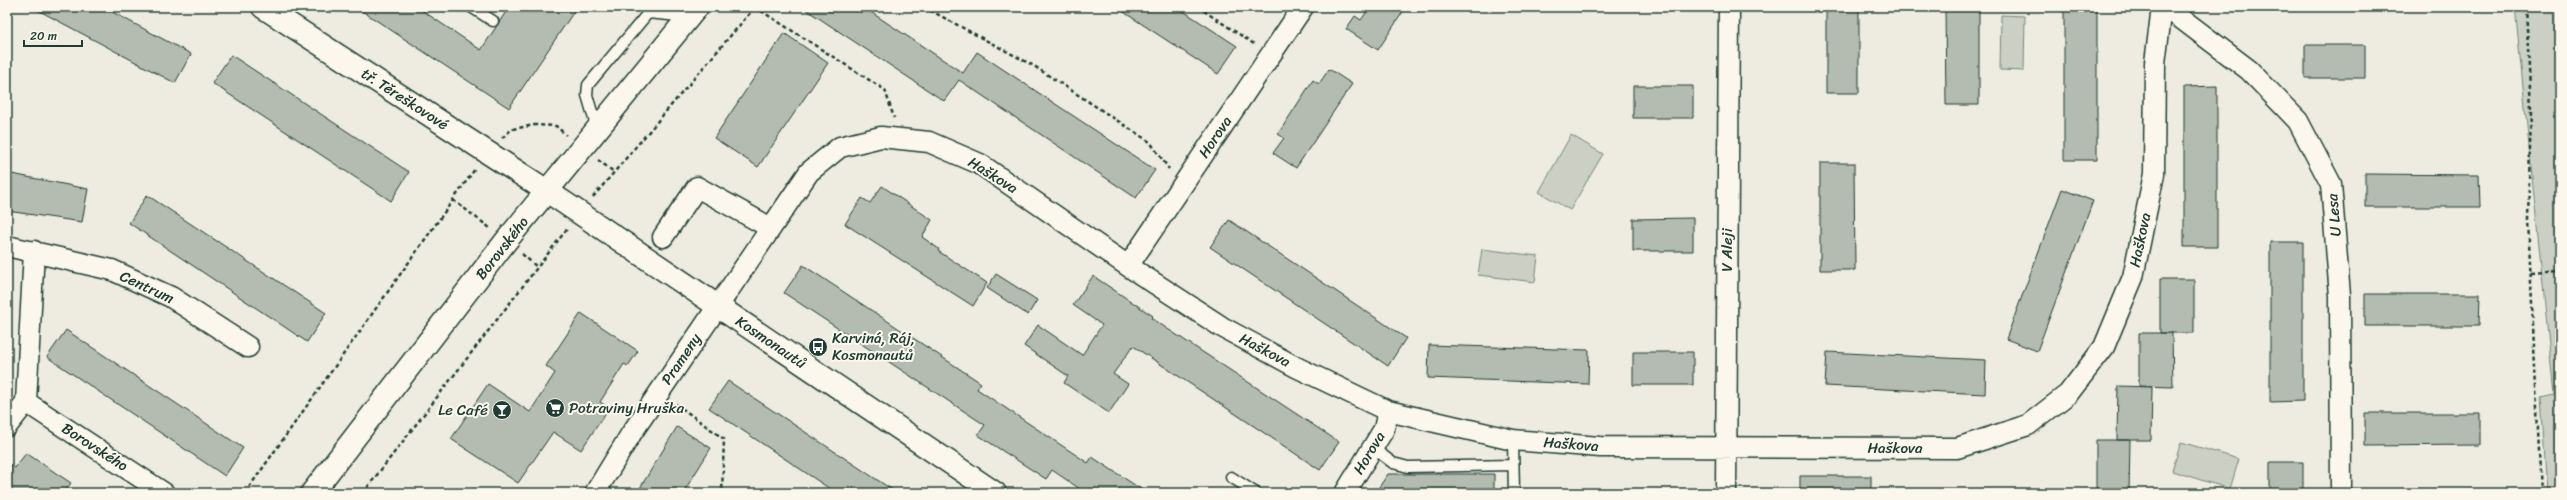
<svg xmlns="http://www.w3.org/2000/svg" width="2567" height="500" font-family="Sriracha,sans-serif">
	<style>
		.green { fill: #cbcfc4; stroke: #75867c }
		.building { fill: #b4bbb0; stroke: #1f3d34 }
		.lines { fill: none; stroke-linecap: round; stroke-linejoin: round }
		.service-casing { stroke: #1f3d34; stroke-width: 13 }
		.minor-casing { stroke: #1f3d34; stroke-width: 23 }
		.tertiary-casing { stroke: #1f3d34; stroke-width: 25 }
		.secondary-casing { stroke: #1f3d34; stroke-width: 25 }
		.path { stroke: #1f3d34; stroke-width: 2.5; stroke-dasharray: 4 3; stroke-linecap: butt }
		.service { stroke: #fbf7ec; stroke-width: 10 }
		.minor { stroke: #fbf7ec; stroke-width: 20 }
		.tertiary { stroke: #fbf7ec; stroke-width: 22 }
		.secondary { stroke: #fbf7ec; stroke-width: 22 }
		.labels { text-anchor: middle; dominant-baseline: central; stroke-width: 4; stroke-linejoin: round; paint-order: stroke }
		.street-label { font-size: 15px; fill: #1f3d34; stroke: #fbf7ec }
		.poi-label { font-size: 15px; fill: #1f3d34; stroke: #fbf7ec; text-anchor: start }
	</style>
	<rect width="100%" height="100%" fill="#eeece1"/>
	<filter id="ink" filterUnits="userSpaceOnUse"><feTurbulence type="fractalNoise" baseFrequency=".025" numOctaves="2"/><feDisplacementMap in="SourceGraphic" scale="8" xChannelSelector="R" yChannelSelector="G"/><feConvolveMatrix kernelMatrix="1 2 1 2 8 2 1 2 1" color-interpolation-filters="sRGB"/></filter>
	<g filter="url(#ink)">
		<path class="green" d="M2515,7H2560V493H2547L2541,398L2554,395Z
			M2001,15L2025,16L2024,71L2000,70Z
			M1571,135L1603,154L1570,210L1539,192Z
			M1482,249L1538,256L1535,282L1478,275Z
			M2181,442L2239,459L2230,489L2172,471Z"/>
		<path class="building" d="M32,7H103L191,54L175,83Z
			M356,7H417L481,50L509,7H577L509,108Z
			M802,7H863L963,73L977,52L1155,170L1136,198L959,80L944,101Z
			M1116,7H1177L1237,46L1218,74Z
			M1370,7H1406L1378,50L1346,29L1355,16L1361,20Z
			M1826,7H1859V93H1826Z
			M1945,7H1979V105H1946Z
			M2064,7H2097V160H2064Z
			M784,33L828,63L758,167L714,138Z
			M2305,45H2365V78H2305Z
			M231,55L409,172L391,201L212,83Z
			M1329,69L1352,84L1296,168L1273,153L1284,138L1278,134L1313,80L1319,84Z
			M1633,86H1693V118H1633Z
			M2217,86V247H2184V87Z
			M1820,163H1854L1855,270H1820Z
			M7,173L88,189L82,222L7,211Z
			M2365,174L2479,175L2480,207H2365Z
			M882,186L932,220L922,237L939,249L938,251L987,283L973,306L845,224L862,198L870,203Z
			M2062,189L2093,201L2037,351L2006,339Z
			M147,195L326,313L307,342L129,223Z
			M1693,218V251H1633V219Z
			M1229,220L1406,338L1388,366L1210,247Z
			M2270,242H2303V401L2270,402Z
			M803,265L981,383L977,389L1088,463L1092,457L1147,493H1086L1052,470L1046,479L978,435L985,425L784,293Z
			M996,274L1037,300L1028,315L987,288Z
			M1093,276L1153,316L1151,318L1339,442L1320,470L1133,346L1113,374L1128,384L1109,413L1064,383L1068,376L1024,346L1038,325L1082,355L1102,325L1073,305Z
			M2160,279H2194V333H2160Z
			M2365,294H2480L2479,326H2365Z
			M581,313L638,351L628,366L624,364L600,402L609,408L581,450L553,432L518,483L451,439L488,384L530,412L555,373L546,366Z
			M66,330L243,448L225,476L47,357Z
			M2139,333H2172L2173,387L2139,386Z
			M1429,345L1589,350L1588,384L1428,378Z
			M1633,352H1693V385H1633Z
			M1827,352L1986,360L1985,394L1825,386Z
			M728,381L772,410L897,493H836L709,408Z
			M2118,386L2152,387L2151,440H2117Z
			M2365,413H2480V445L2365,446Z
			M677,427L711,448L683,493H637Z
			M2096,440H2130L2129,493H2096Z
			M26,453L71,483L64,493H7V462L15,468Z
			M2270,462H2303V493H2270Z
			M1388,474H1494V493H1375Z
			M1800,476H1871V493H1800Z"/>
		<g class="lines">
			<g class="service-casing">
				<path id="service" d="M471,7L493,21
					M597,129L587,95L588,85L648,13L689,17
					M1513,440L1514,493
					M1373,448L1393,463L1408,467L1513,465
					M1231,477L1256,493"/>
			</g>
			<g class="minor-casing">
				<path id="minor" d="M2166,7L2249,70L2298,121L2331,184L2340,296L2341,493
					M663,237L697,187L769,227
					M7,246L112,270L171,297L248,347
					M1128,266L1303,7
					M26,402L164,493
					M7,426L26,402L34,251
					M595,493L631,434L809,172L840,147L881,137L929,142L980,164L1128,266L1222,327L1296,367L1388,411L1513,440L1600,447L1957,448L2028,425L2068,394L2104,347L2133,277L2154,174L2155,63L2162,7
					M1345,493L1384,429L1388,411
					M1726,493L1729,7"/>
			</g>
			<g class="tertiary-casing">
				<path id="tertiary" d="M263,7L547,191L995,493"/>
			</g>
			<g class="secondary-casing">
				<path id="secondary" d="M312,493L506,241L697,7"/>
			</g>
			<path class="path" d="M755,7L885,90L894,118
				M924,7L1034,66L1150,142L1169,169
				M1198,7L1254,44
				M2526,7L2531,109L2528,220L2541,493
				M502,138L512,129L535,125L556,126L566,135
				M598,160L614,172
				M593,197L755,7
				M453,200L490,228
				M522,254L537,267
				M2531,273L2560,271
				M676,404L724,439L722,493
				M245,493L475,169
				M363,493L567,229"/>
			<use href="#service" class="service"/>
			<use href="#minor" class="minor"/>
			<use href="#tertiary" class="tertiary"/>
			<use href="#secondary" class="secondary"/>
		</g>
	</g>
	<defs>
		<g id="bus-disc" transform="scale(1)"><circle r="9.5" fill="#1f3d34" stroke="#fbf7ec"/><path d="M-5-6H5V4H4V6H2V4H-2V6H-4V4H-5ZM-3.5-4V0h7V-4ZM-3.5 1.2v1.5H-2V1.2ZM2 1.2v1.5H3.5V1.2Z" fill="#fff"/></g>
		<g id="supermarket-disc" transform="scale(1)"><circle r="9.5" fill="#1f3d34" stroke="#fbf7ec"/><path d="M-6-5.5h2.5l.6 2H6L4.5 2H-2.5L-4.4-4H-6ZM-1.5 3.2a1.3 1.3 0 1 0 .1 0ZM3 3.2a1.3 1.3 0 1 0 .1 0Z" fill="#fff"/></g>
		<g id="bar-disc" transform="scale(1)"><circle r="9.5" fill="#1f3d34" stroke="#fbf7ec"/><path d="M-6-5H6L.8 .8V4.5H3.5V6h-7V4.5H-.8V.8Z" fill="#fff"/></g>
	</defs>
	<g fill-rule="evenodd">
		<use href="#bus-disc" x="818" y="347"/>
		<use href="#supermarket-disc" x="555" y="408"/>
		<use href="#bar-disc" x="502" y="410"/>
	</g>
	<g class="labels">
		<g class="street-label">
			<text transform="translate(405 99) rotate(33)">tř. Těreškovové</text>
			<text transform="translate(1215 137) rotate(-56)">Horova</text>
			<text transform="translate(993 175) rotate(32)">Haškova</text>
			<text transform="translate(2334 215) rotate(-95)">U Lesa</text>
			<text transform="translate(2140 240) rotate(-78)">Haškova</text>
			<text transform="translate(502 248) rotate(-52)">Borovského</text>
			<text transform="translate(1727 250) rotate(-90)">V Aleji</text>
			<text transform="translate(147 287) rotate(25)">Centrum</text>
			<text transform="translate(771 342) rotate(34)">Kosmonautů</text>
			<text transform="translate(1265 350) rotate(28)">Haškova</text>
			<text transform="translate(681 359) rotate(-56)">Prameny</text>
			<text transform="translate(1571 444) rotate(4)">Haškova</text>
			<text transform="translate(95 447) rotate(33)">Borovského</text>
			<text x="1895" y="448">Haškova</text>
			<text transform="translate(1369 453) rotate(-59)">Horova</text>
		</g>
		<g class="poi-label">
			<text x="832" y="338">Karviná, Ráj,<tspan x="832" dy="17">Kosmonautů</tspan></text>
			<text x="569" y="408">Potraviny Hruška</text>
			<text x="488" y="410" text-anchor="end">Le Café</text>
		</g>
	</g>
	<rect width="2567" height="500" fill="none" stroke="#fbf7ec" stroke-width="24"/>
	<rect x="12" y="12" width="2543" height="476" fill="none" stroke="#1f3d34" stroke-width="1.5" filter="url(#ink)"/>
	<path d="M24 40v6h58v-6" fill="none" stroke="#1f3d34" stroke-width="2"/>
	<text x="30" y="40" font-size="12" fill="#1f3d34" stroke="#fbf7ec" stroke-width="3" paint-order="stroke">20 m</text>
</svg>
